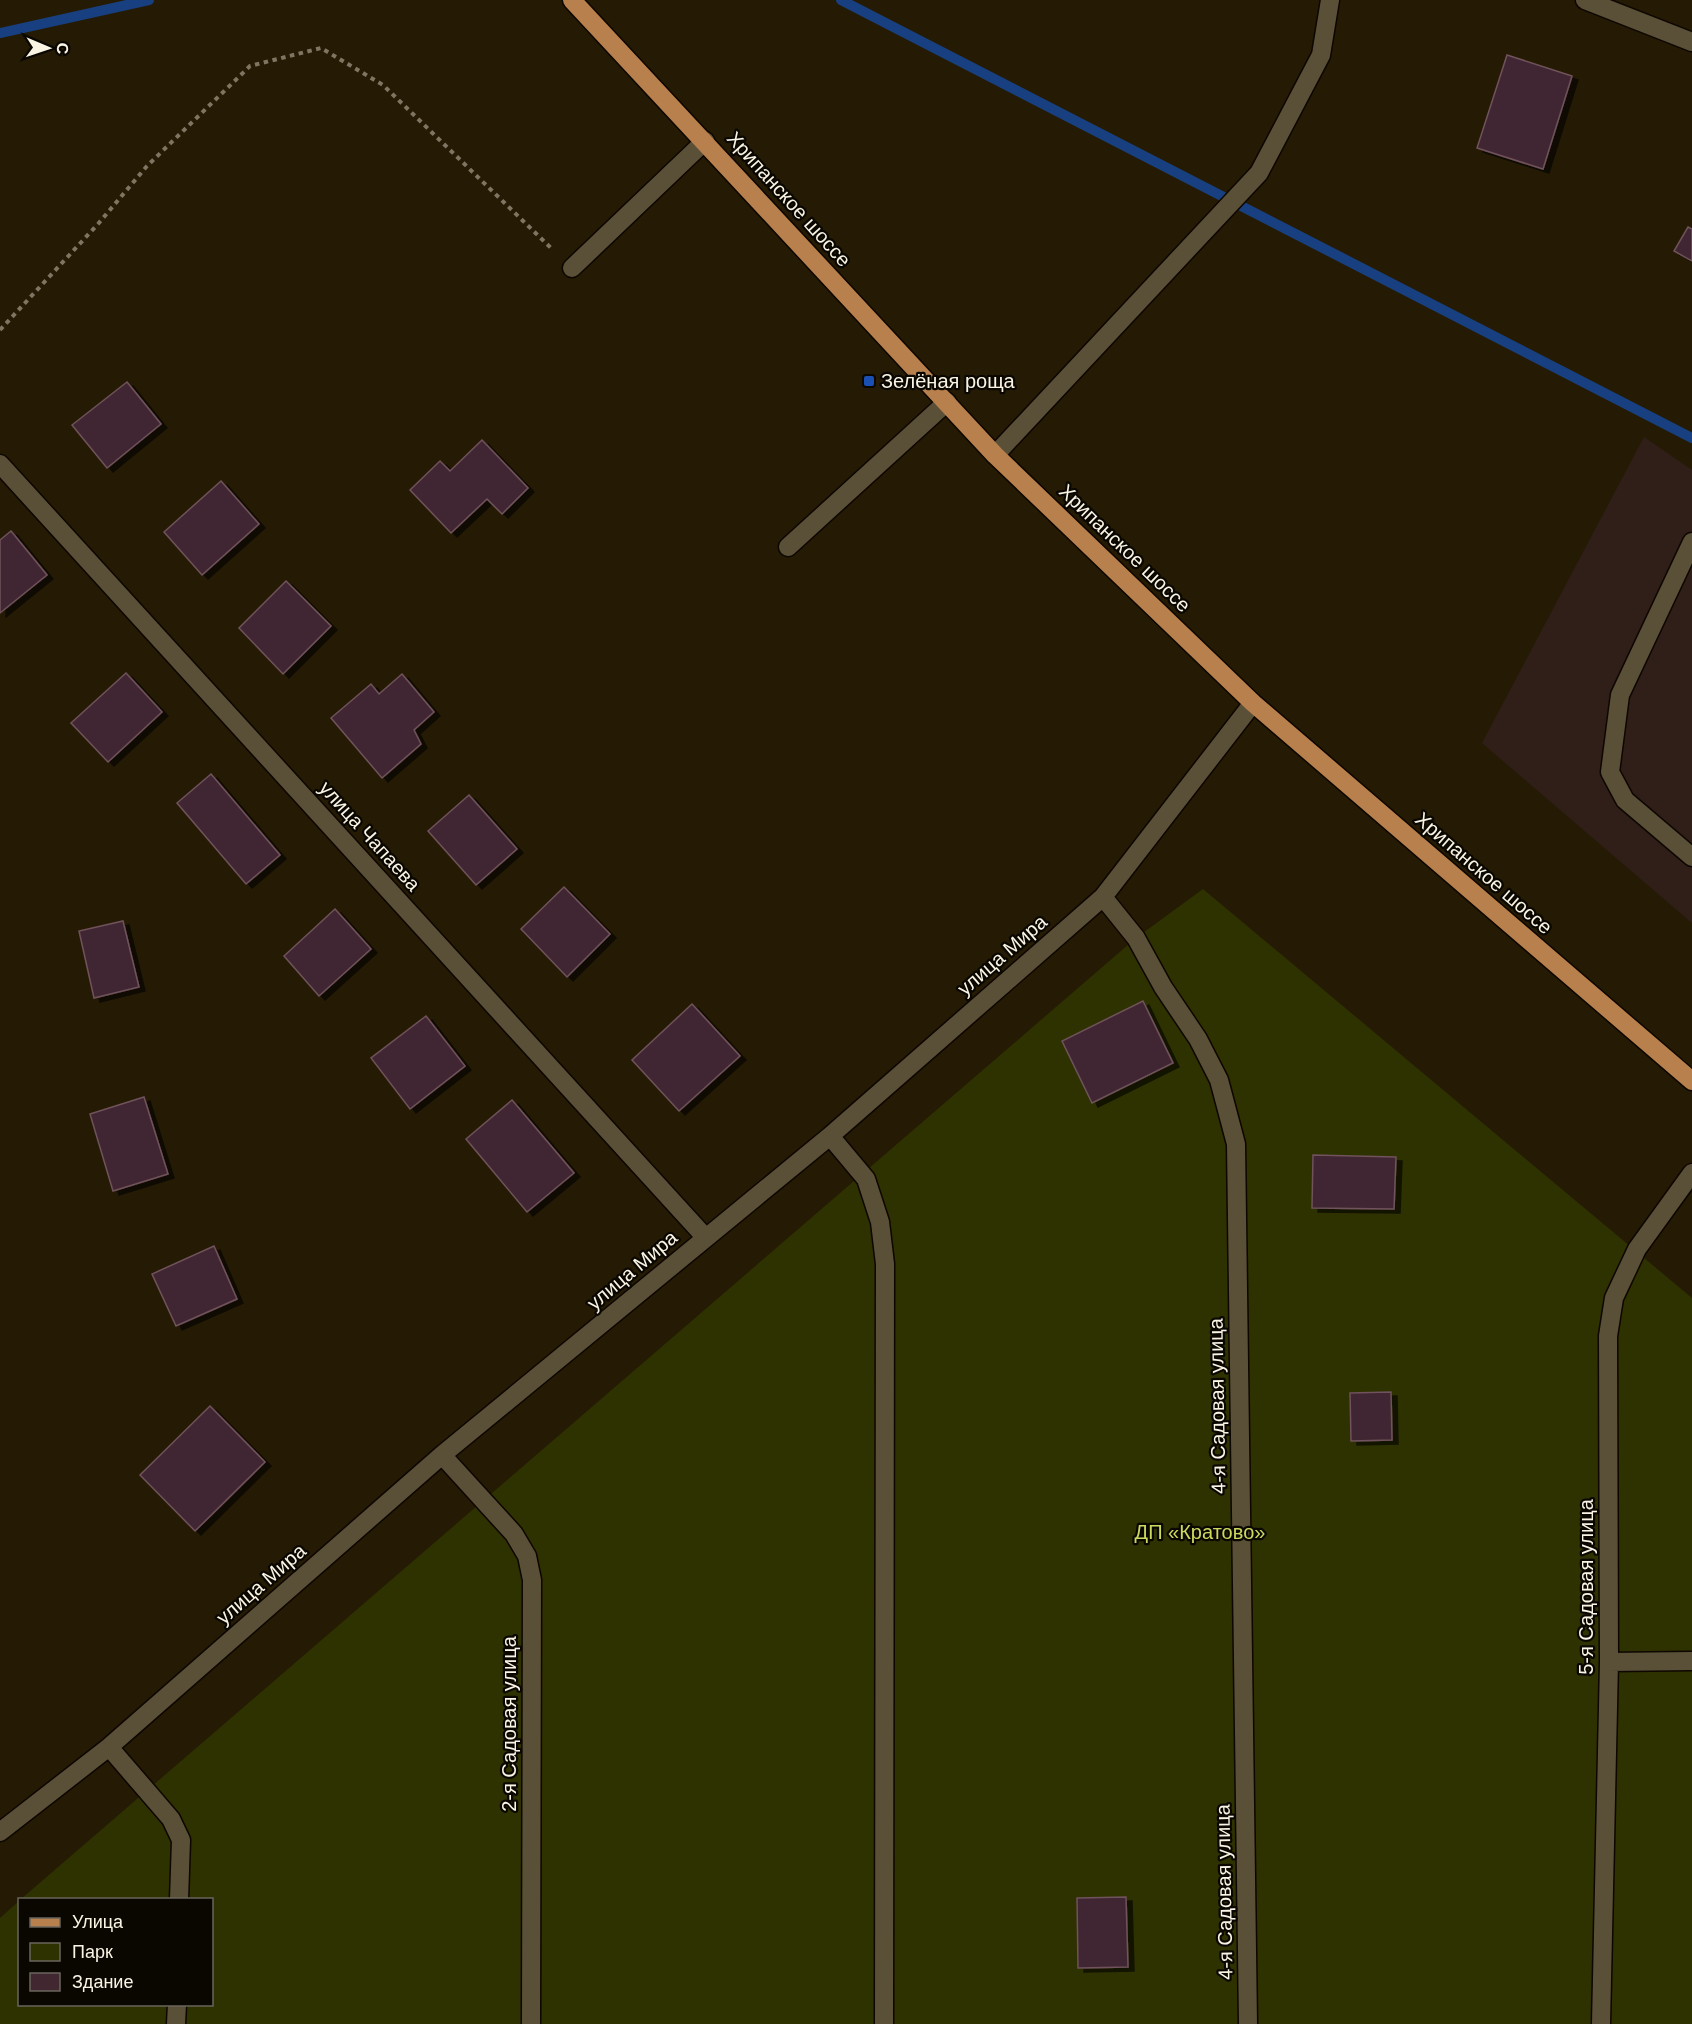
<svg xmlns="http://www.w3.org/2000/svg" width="1692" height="2024" font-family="Helvetica,sans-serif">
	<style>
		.commercial { fill: #301f18 }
		.green { fill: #2e3100 }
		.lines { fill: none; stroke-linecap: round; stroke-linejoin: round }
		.stream { stroke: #184080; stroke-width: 10 }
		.building { fill: #412730; stroke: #6f525b; stroke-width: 1.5; filter: url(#shadow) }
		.minor-casing { stroke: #0e0600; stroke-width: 21 }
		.major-casing { stroke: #0e0600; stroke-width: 21 }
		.path { stroke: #7e7562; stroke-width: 4; stroke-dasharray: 4.5 4.5; stroke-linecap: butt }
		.minor { stroke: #5a5037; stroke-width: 18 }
		.major { stroke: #b7804c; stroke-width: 18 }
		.transit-dot { fill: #1a4fb4; stroke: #0a0701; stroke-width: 2 }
		.labels { text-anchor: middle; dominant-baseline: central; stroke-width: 4.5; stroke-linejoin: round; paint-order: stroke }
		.street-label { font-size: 20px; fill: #faf4e5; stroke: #0a0701 }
		.poi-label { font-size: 20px; fill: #faf4e5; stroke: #0a0701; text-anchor: start }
		.park-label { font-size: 20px; fill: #cdd95d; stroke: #0a0701 }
	</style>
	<defs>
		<filter id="shadow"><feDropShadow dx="6" dy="4" stdDeviation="0" flood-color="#0009"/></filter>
	</defs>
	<rect width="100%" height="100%" fill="#251b04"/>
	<path class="commercial" d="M1644,437L1692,470V923L1482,743Z"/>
	<path class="green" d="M1203,889L1692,1298V2024H0V1918L19,1901L20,2004H212V1900L21,1899L1136,938Z"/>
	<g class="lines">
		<path class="stream" d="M841,0L1692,438
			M0,33L149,0"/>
	</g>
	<path class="building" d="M1507,55L1572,76L1543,169L1477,148Z
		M1688,227L1692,229V261L1674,251Z
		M127,382L161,424L107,468L72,425Z
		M482,440L528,488L502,514L487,499L451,533L410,490L440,461L450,471Z
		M221,481L259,524L202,575L164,532Z
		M11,531L47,575L0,613V540Z
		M286,581L331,626L283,674L239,628Z
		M126,673L162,712L108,762L71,723Z
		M402,674L434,712L414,730L421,744L382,778L331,718L371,684L379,694Z
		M211,774L280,855L246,884L177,803Z
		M469,795L517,849L476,885L428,831Z
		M564,887L610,934L567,977L521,929Z
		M335,909L371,949L319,996L284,956Z
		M123,921L139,987L94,998L79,931Z
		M1143,1001L1173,1063L1092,1103L1062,1041Z
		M692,1004L740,1056L679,1111L632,1060Z
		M426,1016L465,1066L410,1109L371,1058Z
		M144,1097L168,1174L113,1191L90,1114Z
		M512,1100L574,1173L527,1212L466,1139Z
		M1313,1155L1396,1157L1394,1209L1312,1208Z
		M214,1246L237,1299L176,1326L152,1274Z
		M1391,1392L1392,1440L1351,1441L1350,1393Z
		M210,1406L265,1462L195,1531L140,1475Z
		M1126,1897L1128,1967L1078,1968L1077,1898Z"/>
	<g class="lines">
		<g class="minor-casing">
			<path id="minor" d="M1585,0L1692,42
				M572,268L705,141
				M995,455L1259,173L1321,55L1330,0
				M0,464L706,1238
				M1692,542L1620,695L1610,772L1625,800L1692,857
				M788,547L947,402
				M1103,897L1136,938L1163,987L1198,1039L1219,1080L1236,1144L1248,2024
				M830,1136L866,1179L880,1222L885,1264L884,2024
				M442,1455L514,1534L527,1556L532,1580L531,2024
				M1609,1662L1692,1661
				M109,1747L171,1819L181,1840L179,1900
				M0,1832L109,1747L442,1455L830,1136L1103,897L1253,703
				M176,2024L177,2004
				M1601,2024L1609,1662L1608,1336L1614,1298L1637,1249L1692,1173"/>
		</g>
		<g class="major-casing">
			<path id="major" d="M572,0L995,455L1253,703L1692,1081"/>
		</g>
		<path class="path" d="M0,330L98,224L147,166L250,66L321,48L383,85L552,249"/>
		<use href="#minor" class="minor"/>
		<use href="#major" class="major"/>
	</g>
	<rect class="transit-dot" x="863" y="375" width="12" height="12" rx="3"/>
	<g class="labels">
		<g class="street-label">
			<text transform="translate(789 199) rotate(48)">Хрипанское шоссе</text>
			<text transform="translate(1125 548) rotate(44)">Хрипанское шоссе</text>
			<text transform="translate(370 836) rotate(48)">улица Чапаева</text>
			<text transform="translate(1484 873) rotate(41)">Хрипанское шоссе</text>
			<text transform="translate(1002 955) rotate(-41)">улица Мира</text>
			<text transform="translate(632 1270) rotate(-40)">улица Мира</text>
			<text transform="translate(1217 1406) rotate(-91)">4-я Садовая улица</text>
			<text transform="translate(261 1584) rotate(-41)">улица Мира</text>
			<text transform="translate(1586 1587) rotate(-90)">5-я Садовая улица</text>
			<text transform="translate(509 1724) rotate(-90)">2-я Садовая улица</text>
			<text transform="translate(1224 1892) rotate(-91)">4-я Садовая улица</text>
		</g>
		<g class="poi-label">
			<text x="881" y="381">Зелёная роща</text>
		</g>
		<g class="park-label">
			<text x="1200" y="1532">ДП «Кратово»</text>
		</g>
	</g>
	<rect x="18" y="1898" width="195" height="108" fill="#0a0701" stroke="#6a665c" stroke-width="1.5"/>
	<rect x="30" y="1918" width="30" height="9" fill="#b7804c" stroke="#6a665c" stroke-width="1.5"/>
	<text x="72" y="1928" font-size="18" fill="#faf4e5">Улица</text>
	<rect x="30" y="1943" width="30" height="18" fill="#2e3100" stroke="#6a665c" stroke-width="1.5"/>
	<text x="72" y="1958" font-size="18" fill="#faf4e5">Парк</text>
	<rect x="30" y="1973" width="30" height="18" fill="#412730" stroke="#6a665c" stroke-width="1.5"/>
	<text x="72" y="1988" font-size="18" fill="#faf4e5">Здание</text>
	<g transform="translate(48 48) rotate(92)" stroke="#0a0701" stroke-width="4.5" paint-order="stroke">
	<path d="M0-4.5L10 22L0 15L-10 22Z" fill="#faf4e5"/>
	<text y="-9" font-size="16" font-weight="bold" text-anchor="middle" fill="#faf4e5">С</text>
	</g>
</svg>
